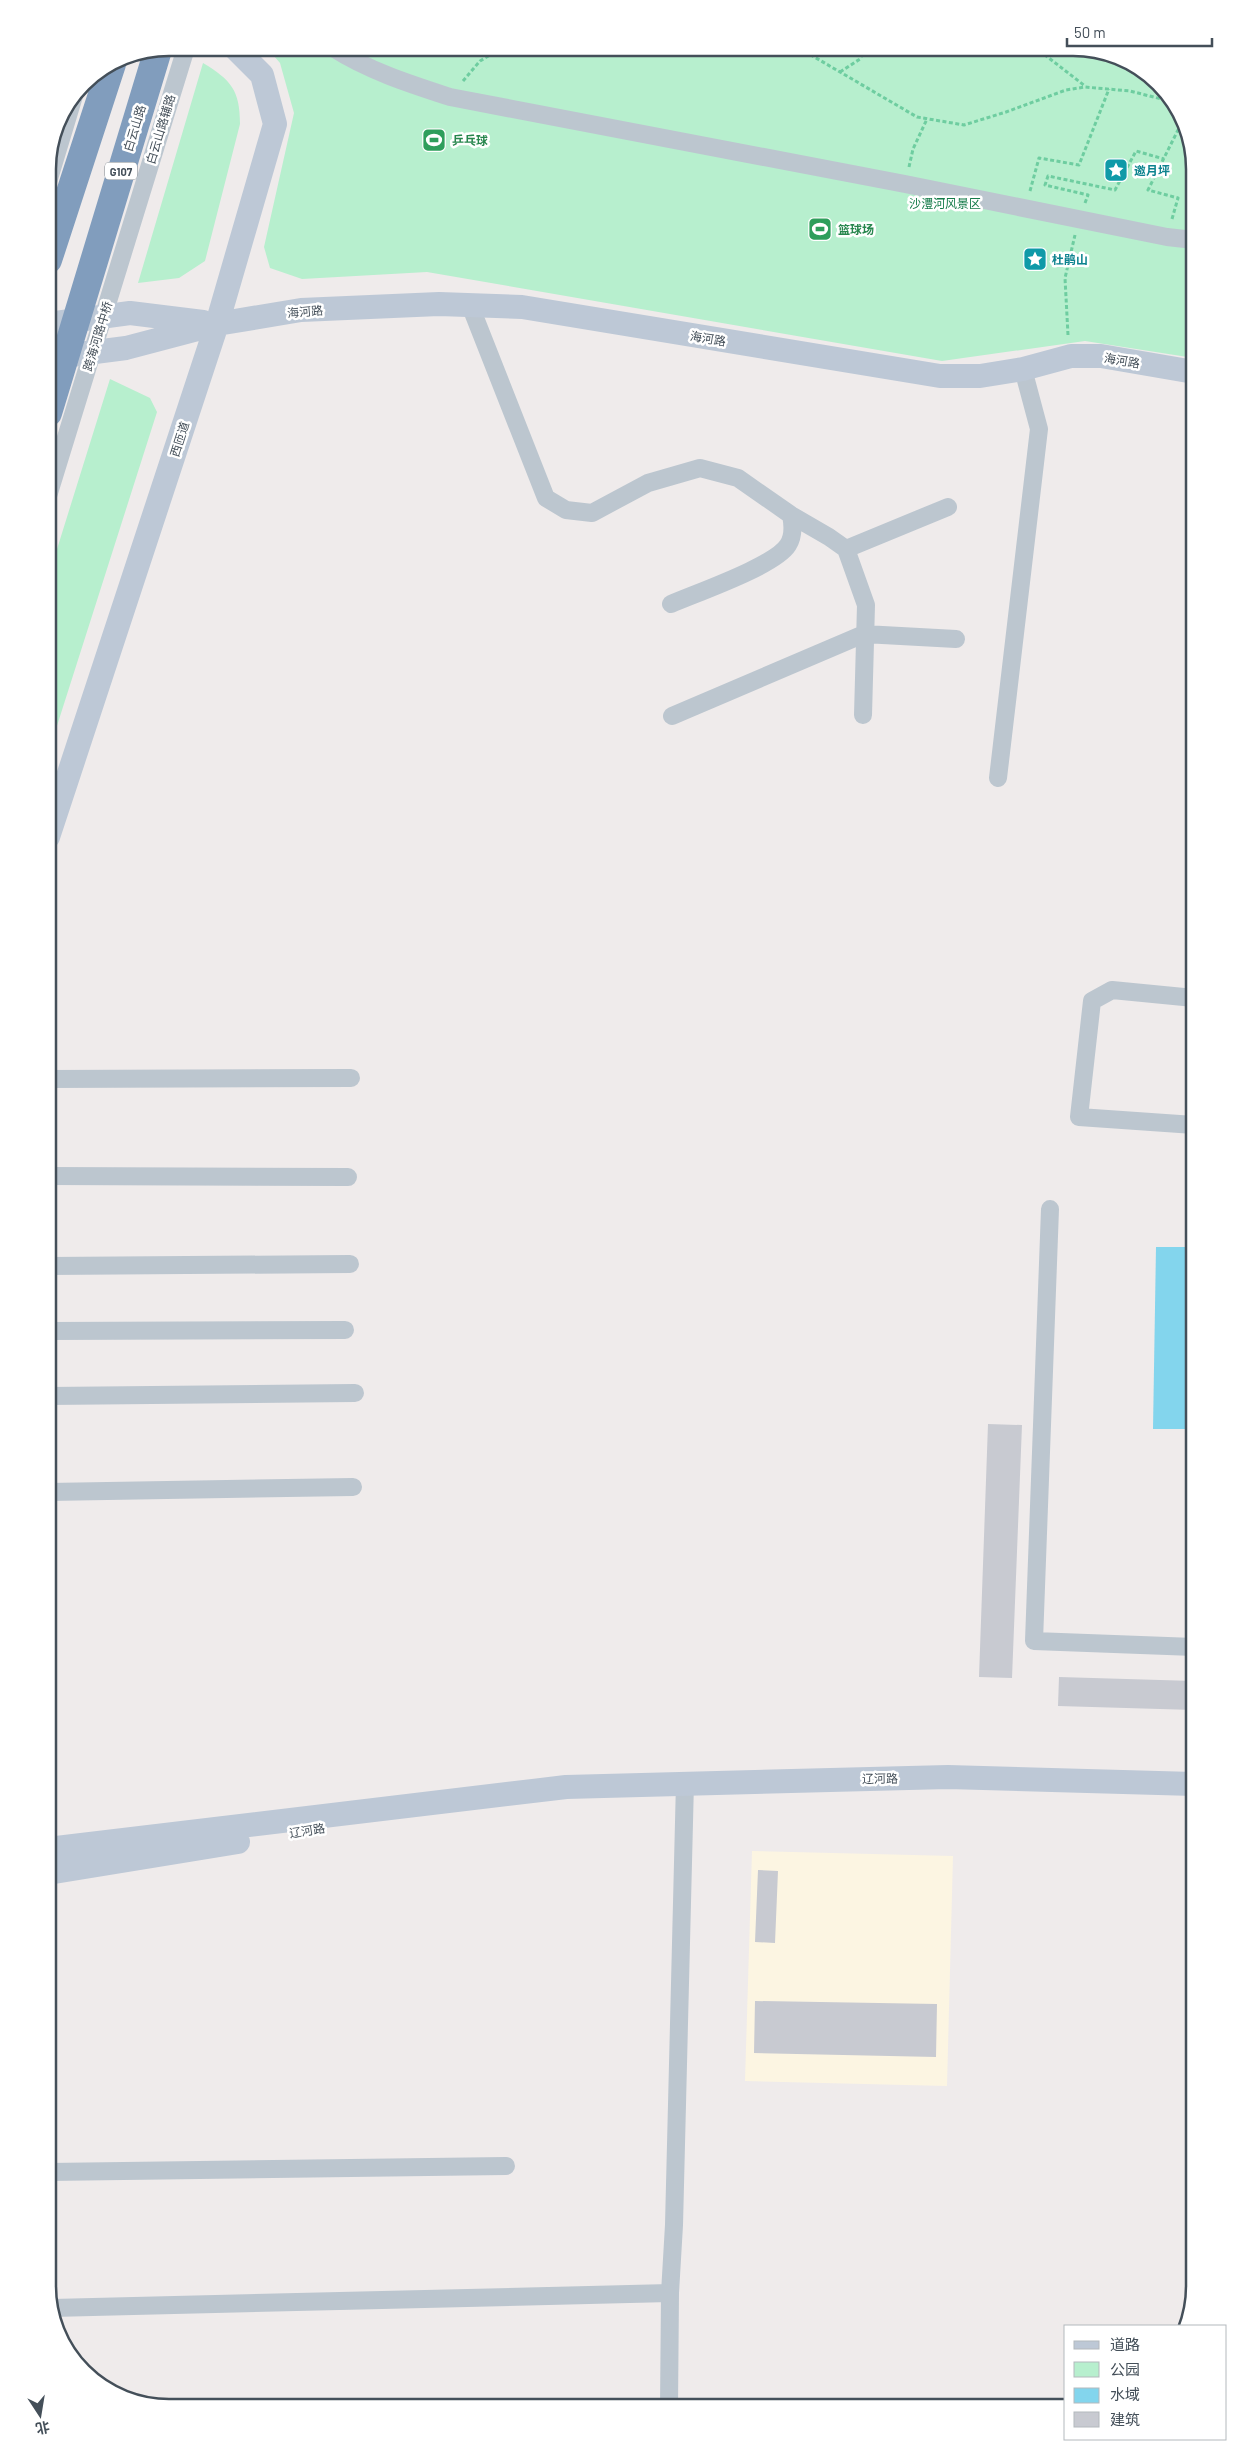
<svg xmlns="http://www.w3.org/2000/svg" width="1242" height="2455" font-family="Barlow,'Noto Sans SC',sans-serif">
	<style>
		.commercial { fill: #fcf5e2 }
		.green { fill: #b7efce }
		.water { fill: #83d5ed }
		.building { fill: #c8cad1 }
		.lines { fill: none; stroke-linecap: round; stroke-linejoin: round }
		.path { stroke: #6ecda0; stroke-width: 3; stroke-dasharray: 4 2.5; stroke-linecap: butt }
		.street { stroke: #bcc6cf; stroke-width: 18 }
		.secondary { stroke: #bdc8d6; stroke-width: 24 }
		.highway { stroke: #819dbd; stroke-width: 28 }
		.labels { text-anchor: middle; dominant-baseline: central; stroke-width: 5; stroke-linejoin: round; paint-order: stroke }
		.shield { fill: #fff; stroke: #7c848b; stroke-width: 1 }
		.shield-label { font-size: 11px; font-weight: bold; fill: #444f59 }
		.street-label { font-size: 12px; fill: #444f59; stroke: #fff }
		.leisure-label { font-size: 12px; font-weight: bold; fill: #27864d; stroke: #fff; text-anchor: start }
		.culture-label { font-size: 12px; font-weight: bold; fill: #0d838f; stroke: #fff; text-anchor: start }
		.park-label { font-size: 12px; fill: #147b49; stroke: #fff }
		.rim { fill: none; stroke: #444f59; stroke-width: 2.5 }
	</style>
	<rect width="100%" height="100%" fill="#efebeb"/>
	<path class="commercial" d="M752,1851L953,1856L947,2086L745,2081Z"/>
	<path class="green" d="M267,48H1081L1147,72L1185,123L1194,169V358L1085,341L942,361L427,272L302,279L270,268L264,247L294,113L280,63Z
		M203,63C231,80 240,90 240,124L205,261L179,278L138,283Z
		M110,379L150,398L157,412L48,754V578Z"/>
	<path class="water" d="M1156,1247H1194V1429H1153Z"/>
	<path class="building" d="M988,1424L1022,1425L1012,1678L979,1677Z
		M1059,1677L1194,1681V1710L1058,1706Z
		M758,1870L778,1871L775,1943L755,1942Z
		M755,2001L937,2004L936,2057L754,2053Z"/>
	<g class="lines">
		<path class="path" d="M799,48L917,117L964,125L1006,112L1066,90L1085,87L1130,91L1169,101
			M1043,48L1045,55L1085,86
			M1067,48L1124,64
			M840,72L860,59L866,48
			M463,81L480,61L502,48
			M909,167L913,149L927,119
			M1030,191L1039,158L1079,165L1109,89
			M1085,203L1088,195L1045,185L1048,176L1115,190L1136,151L1164,159
			M1172,219L1178,198L1148,190L1183,120
			M1068,335L1065,278L1075,235"/>
		<path class="street" d="M333,48C369,71 410,84 450,97L905,184L1167,237L1194,240
			M48,182L74,96
			M470,305L546,498L566,510L592,513L648,483L700,468L738,478L791,515L829,537L846,549L866,605L863,715
			M48,496L186,48
			M846,549L948,507
			M671,604C696,593 775,566 788,545C794,536 793,525 791,515
			M672,716L864,634L956,639
			M998,778L1039,429L1023,369
			M48,1079L351,1078
			M1194,1125L1079,1117L1092,1001L1112,990L1194,998
			M48,1176L348,1177
			M1050,1209L1034,1641L1194,1647
			M48,1266L350,1264
			M48,1331L345,1330
			M48,1396L355,1393
			M48,1492L353,1487
			M48,2172L506,2166
			M52,2308L670,2293
			M669,2407L670,2293L674,2225L685,1782"/>
		<path class="secondary" d="M48,324L130,313L203,322
			M48,358L126,348L217,324L301,310L439,304L522,307L940,376H980L1023,369L1071,356H1101L1194,372
			M48,837L217,324L275,124L262,75L235,48
			M48,1849L566,1787L948,1777L1194,1784
			M48,1873L238,1842"/>
		<path class="highway" d="M48,260L112,64
			M48,413L158,50"/>
	</g>
	<defs>
		<g id="stadium-square" transform="scale(1.25)"><rect x="-9" y="-9" width="18" height="18" rx="4" fill="#2e9e5b" stroke="#fff"/><path d="M0-5a6.5 5 0 1 0 0 10a6.5 5 0 1 0 0-10ZM-3.5-1.8h7v3.6h-7Z" fill="#fff"/></g>
		<g id="sight-square" transform="scale(1.25)"><rect x="-9" y="-9" width="18" height="18" rx="4" fill="#0f9aa8" stroke="#fff"/><path d="M0-6L1.8-2.2L6-1.7L2.9 1.2L3.7 5.4L0 3.3L-3.7 5.4L-2.9 1.2L-6-1.7L-1.8-2.2Z" fill="#fff"/></g>
	</defs>
	<g fill-rule="evenodd">
		<use href="#stadium-square" x="434" y="140"/>
		<use href="#sight-square" x="1116" y="170"/>
		<use href="#stadium-square" x="820" y="229"/>
		<use href="#sight-square" x="1035" y="259"/>
	</g>
	<g class="labels">
		<rect class="shield" x="105" y="162.5" width="32" height="17" rx="4"/>
		<g class="shield-label">
			<text x="121" y="171">G107</text>
		</g>
		<g class="street-label">
			<text transform="translate(134 128) rotate(-73)">白云山路</text>
			<text transform="translate(160 129) rotate(-73)">白云山路辅路</text>
			<text transform="translate(305 311) rotate(-5)">海河路</text>
			<text transform="translate(97 336) rotate(-73)">跨海河路中桥</text>
			<text transform="translate(708 338) rotate(9)">海河路</text>
			<text transform="translate(1122 360) rotate(9)">海河路</text>
			<text transform="translate(179 439) rotate(-72)">西匝道</text>
			<text transform="translate(880 1778) rotate(-1)">辽河路</text>
			<text transform="translate(307 1830) rotate(-9)">辽河路</text>
		</g>
		<g class="leisure-label">
			<text x="452" y="140">乒乓球</text>
			<text x="838" y="229">篮球场</text>
		</g>
		<g class="culture-label">
			<text x="1134" y="170">邀月坪</text>
			<text x="1052" y="259">杜鹃山</text>
		</g>
		<g class="park-label">
			<text x="945" y="203">沙澧河风景区</text>
		</g>
	</g>
	<path d="M0 0H1242V2455H0ZM169 56H1073A113 113 0 0 1 1186 169V2286A113 113 0 0 1 1073 2399H169A113 113 0 0 1 56 2286V169A113 113 0 0 1 169 56Z" fill="#fff" fill-rule="evenodd"/>
	<path class="rim" d="M169 56H1073A113 113 0 0 1 1186 169V2286A113 113 0 0 1 1073 2399H169A113 113 0 0 1 56 2286V169A113 113 0 0 1 169 56Z"/>
	<rect x="1064" y="2325" width="162" height="115" fill="#ffffff" stroke="#b4b9bd"/>
	<rect x="1074" y="2341" width="25" height="8" fill="#bdc8d6" stroke="#b4b9bd"/>
	<text x="1110" y="2350" font-size="15" fill="#444f59">道路</text>
	<rect x="1074" y="2362" width="25" height="15" fill="#b7efce" stroke="#b4b9bd"/>
	<text x="1110" y="2375" font-size="15" fill="#444f59">公园</text>
	<rect x="1074" y="2388" width="25" height="15" fill="#83d5ed" stroke="#b4b9bd"/>
	<text x="1110" y="2400" font-size="15" fill="#444f59">水域</text>
	<rect x="1074" y="2412" width="25" height="15" fill="#c8cad1" stroke="#b4b9bd"/>
	<text x="1110" y="2425" font-size="15" fill="#444f59">建筑</text>
	<g transform="translate(40 2415) rotate(168)" stroke="#ffffff" stroke-width="4" paint-order="stroke">
	<path d="M0-4L9 19L0 12L-9 19Z" fill="#444f59"/>
	<text y="-8" font-size="14" font-weight="bold" text-anchor="middle" fill="#444f59">北</text>
	</g>
	<path d="M1067 38v8h145v-8" fill="none" stroke="#444f59" stroke-width="2.5"/>
	<text x="1074" y="38" font-size="15" fill="#444f59" stroke="#ffffff" stroke-width="4" paint-order="stroke">50 m</text>
</svg>
